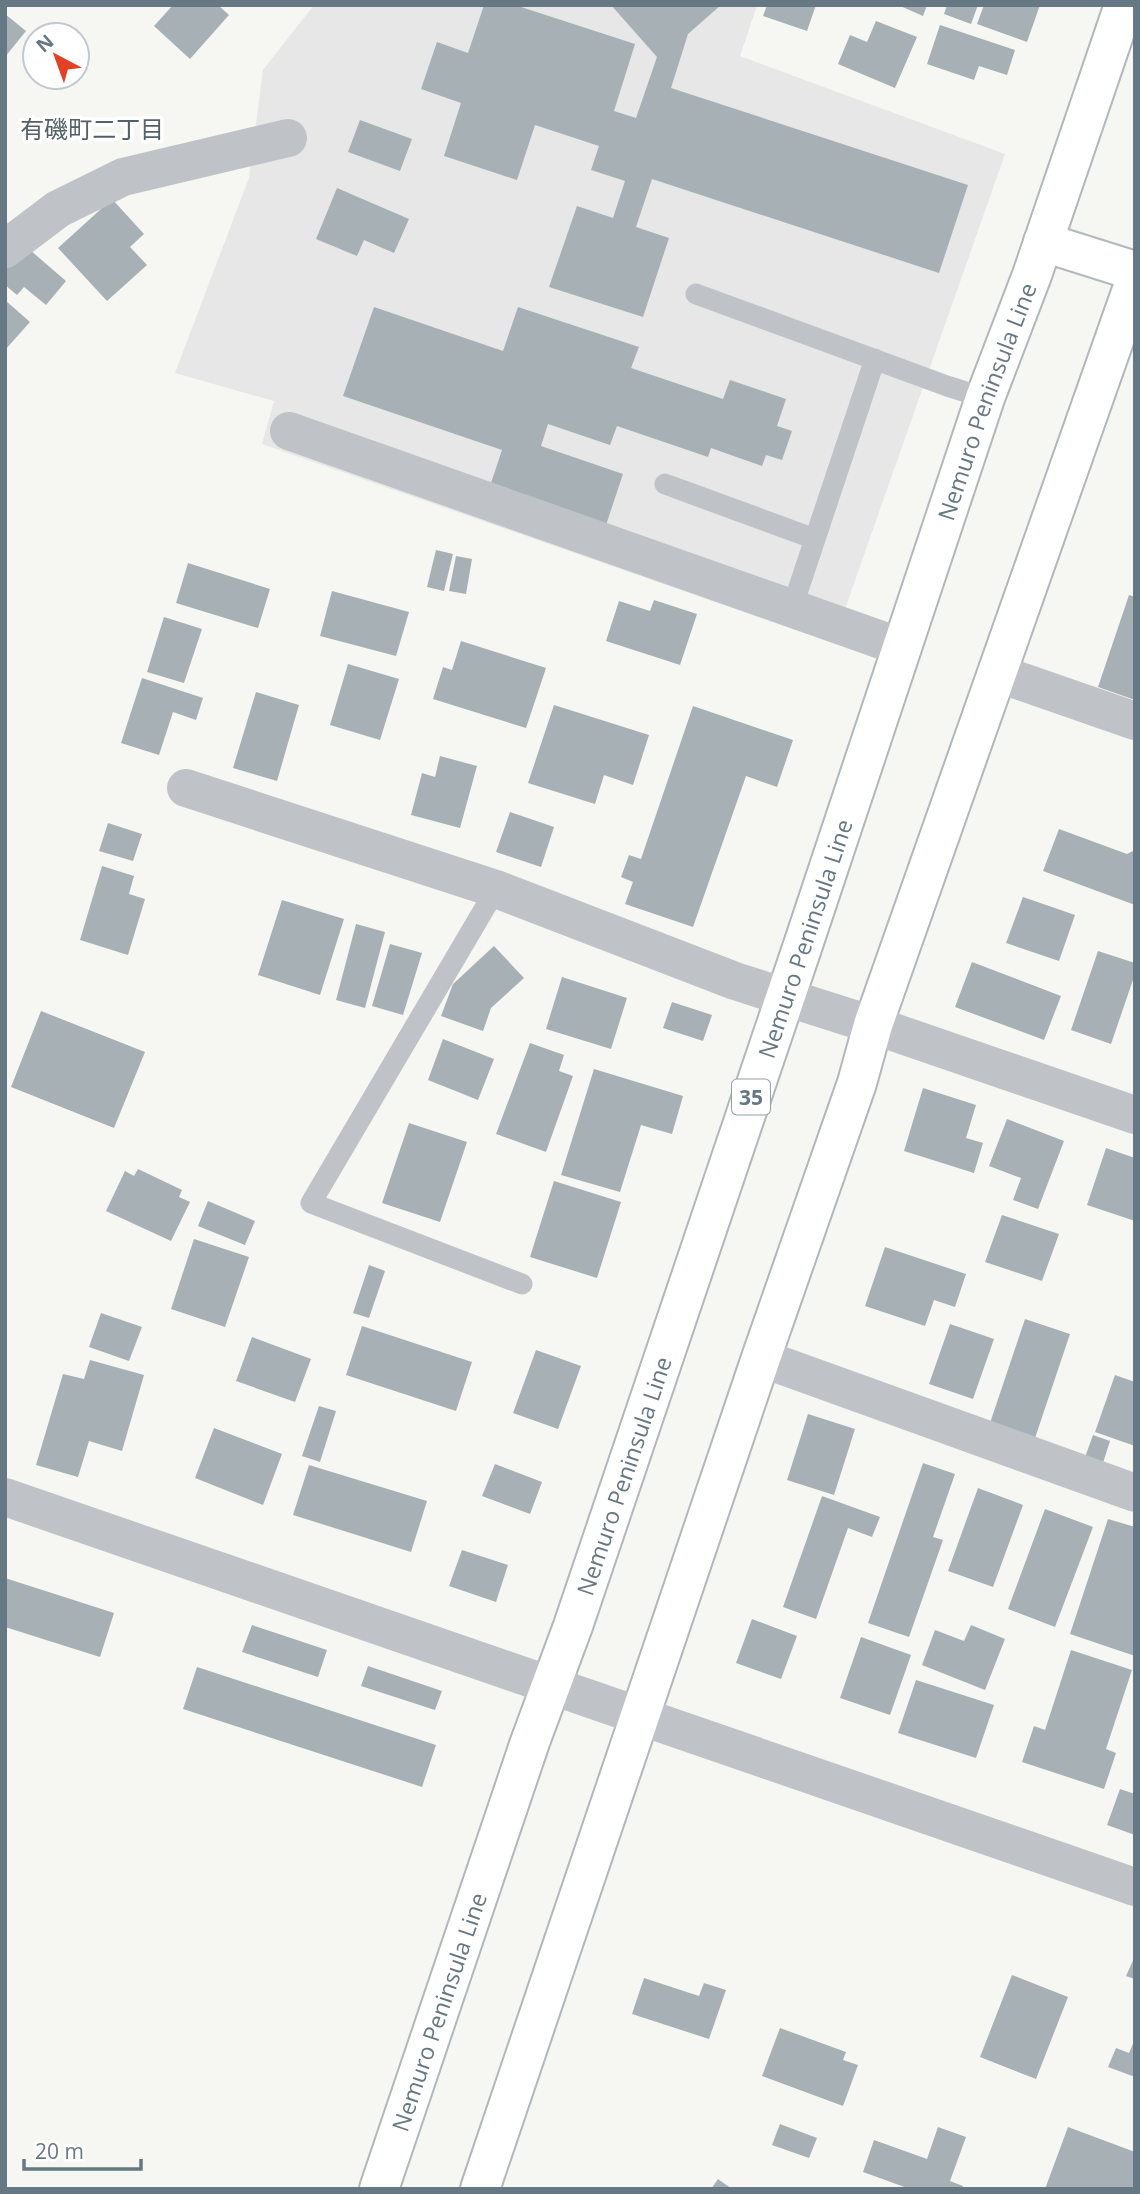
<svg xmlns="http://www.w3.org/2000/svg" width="1140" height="2194" font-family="'Open Sans','Noto Sans JP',sans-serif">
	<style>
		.built { fill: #e6e7e6 }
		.building { fill: #a7b1b5 }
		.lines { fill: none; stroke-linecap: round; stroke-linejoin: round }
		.secondary-casing { stroke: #b3b9bd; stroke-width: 42 }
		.primary-casing { stroke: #b2b7bb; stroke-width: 42 }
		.lane { stroke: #bfc3c7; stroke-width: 21 }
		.street { stroke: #bfc3c7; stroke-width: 38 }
		.secondary { stroke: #fff; stroke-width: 38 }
		.primary { stroke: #fff; stroke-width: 38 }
		.labels { text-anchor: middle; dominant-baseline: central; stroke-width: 7; stroke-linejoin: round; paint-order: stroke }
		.shield { fill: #fff; stroke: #93a0a9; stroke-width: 2 }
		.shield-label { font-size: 21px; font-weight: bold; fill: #657884 }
		.street-label { font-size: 23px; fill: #657884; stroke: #fff }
		.neighbourhood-label { font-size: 24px; fill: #536169; stroke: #fff }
	</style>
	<rect width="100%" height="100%" fill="#f6f6f2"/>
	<path class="built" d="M314,5H757L740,56L1005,154L833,643L262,444L274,401L175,373L249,178L263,70Z"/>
	<path class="building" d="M173,5H218L229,15L190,59L154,26Z
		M484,5H515L635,44L614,111L636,118L657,57L611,5H721L688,34L671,88L968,185L939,273L652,179L636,227L669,238L643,317L549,287L577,206L613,218L625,181L591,170L599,146L535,125L517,180L444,156L461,103L421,89L437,42L468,53Z
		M767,5H816L807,31L763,16Z
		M898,5H927L923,16Z
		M947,5H978L971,24L944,14Z
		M984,5H1040L1027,42L977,24Z
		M5,14L26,31L5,57Z
		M876,21L917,37L895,88L838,64L850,35L867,42Z
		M940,25L1015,50L1007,75L979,66L974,80L927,64Z
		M360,120L412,139L400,171L348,152Z
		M337,188L409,219L394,253L364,240L357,256L316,239Z
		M112,199L144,234L130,247L147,265L107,301L58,248Z
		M23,244L66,281L46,305L24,287L17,295L5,285V264Z
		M5,300L30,322L5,350Z
		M374,307L503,351L518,307L639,347L631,368L723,399L730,380L786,399L777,426L792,431L782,460L766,455L762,466L711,448L708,457L617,426L610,445L548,424L541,446L623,474L606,525L490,486L502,450L343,396Z
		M436,550L453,554L444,591L427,587Z
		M456,556L472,559L466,594L449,591Z
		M188,563L270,589L258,628L176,603Z
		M332,591L409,612L396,656L320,636Z
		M1129,595L1135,597V700L1098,687Z
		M654,600L697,614L680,665L606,641L619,601L650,611Z
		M164,617L202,629L184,683L147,672Z
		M461,641L546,668L526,728L433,699L443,667L452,670Z
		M348,664L399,679L380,740L330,725Z
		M142,678L203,698L196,720L173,712L159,755L121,743Z
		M256,692L299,705L277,781L233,768Z
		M554,705L649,735L633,785L604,775L595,804L528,783Z
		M693,706L793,740L777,787L746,776L693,927L625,904L633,882L621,877L629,855L641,859Z
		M440,756L477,766L460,828L411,815L422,773L435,777Z
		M510,812L554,827L541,867L496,852Z
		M108,823L142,834L133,861L99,851Z
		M1059,829L1127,854L1135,850V905L1043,871Z
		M102,866L134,876L129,894L145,899L128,955L80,940Z
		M1023,897L1075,915L1059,961L1006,943Z
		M282,900L344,919L320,995L258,975Z
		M356,924L385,932L365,1008L336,1000Z
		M390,944L422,953L403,1015L372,1006Z
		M494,946L524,978L491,1008L483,1031L441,1016L453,984Z
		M1098,951L1135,963V974L1111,1044L1071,1030Z
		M972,962L1061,996L1044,1040L955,1007Z
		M562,977L627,998L611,1049L546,1029Z
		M672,1002L712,1015L703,1041L663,1028Z
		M41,1011L145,1052L114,1128L11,1087Z
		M443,1039L494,1059L478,1100L428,1080Z
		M530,1043L564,1055L559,1071L573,1076L546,1152L496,1134Z
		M594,1069L683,1096L672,1134L641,1125L620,1192L561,1175Z
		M923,1088L976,1105L966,1138L983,1143L974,1173L904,1151Z
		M1007,1119L1064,1141L1038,1209L1013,1200L1021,1178L989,1166Z
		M409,1123L467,1142L440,1222L382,1203Z
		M1106,1148L1135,1158V1221L1087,1205Z
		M138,1169L182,1190L179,1197L190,1202L171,1241L106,1211L125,1171L134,1176Z
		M554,1181L621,1202L597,1278L530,1257Z
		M208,1201L255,1221L245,1245L198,1226Z
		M1002,1215L1059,1234L1042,1281L985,1262Z
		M194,1239L249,1257L225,1327L171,1309Z
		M885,1247L966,1274L955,1307L934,1300L925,1326L865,1306Z
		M369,1265L385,1271L369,1318L353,1313Z
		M101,1313L142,1327L129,1361L89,1347Z
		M1025,1319L1070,1334L1033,1444L988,1429Z
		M950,1324L994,1339L973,1399L929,1384Z
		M362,1326L472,1362L456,1411L346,1375Z
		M252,1337L311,1359L295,1402L236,1381Z
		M536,1350L581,1366L558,1429L513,1413Z
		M90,1360L144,1375L122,1451L89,1441L78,1477L36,1465L63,1374L84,1379Z
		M1115,1375L1135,1382V1446L1095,1432Z
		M319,1406L336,1411L320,1462L302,1456Z
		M808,1414L855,1429L834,1495L787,1480Z
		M214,1428L282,1454L263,1505L195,1478Z
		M1093,1435L1110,1441L1102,1466L1084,1460Z
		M923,1463L955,1474L933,1537L943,1540L909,1637L868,1623Z
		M495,1464L542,1482L530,1514L482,1496Z
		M309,1465L427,1501L411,1552L293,1515Z
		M978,1488L1023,1505L993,1587L948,1571Z
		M822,1496L880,1517L872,1537L848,1528L816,1619L783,1607Z
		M1045,1509L1093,1527L1055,1627L1008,1609Z
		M1108,1519L1135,1527V1656L1070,1634Z
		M462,1550L508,1565L496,1602L449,1586Z
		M5,1578L114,1613L100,1657L5,1627Z
		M752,1619L797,1636L781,1679L736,1663Z
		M252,1625L327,1650L318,1677L242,1652Z
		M971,1625L1005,1639L985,1690L922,1665L935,1630L964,1641Z
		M861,1637L911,1655L890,1715L840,1698Z
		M1071,1650L1132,1670L1106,1749L1116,1753L1104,1789L1022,1762L1034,1726L1045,1730Z
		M368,1666L442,1691L435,1710L361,1686Z
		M197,1667L436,1745L422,1787L183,1709Z
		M916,1680L994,1705L976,1758L898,1733Z
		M1120,1789L1135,1794V1835L1107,1825Z
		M1135,1956V1979L1126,1976Z
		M1012,1975L1068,1997L1036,2079L980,2057Z
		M644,1978L699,1996L704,1983L726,1990L709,2039L632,2014Z
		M780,2028L846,2052L843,2060L858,2065L843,2106L762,2076Z
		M1135,2039V2077L1108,2067L1116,2048L1129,2053Z
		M780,2124L817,2138L809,2158L772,2145Z
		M938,2127L966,2137L950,2181L963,2186L962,2189H910L863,2172L874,2140L927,2159Z
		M1068,2127L1135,2152V2189H1045Z
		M718,2179L732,2189H711Z"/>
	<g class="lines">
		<g class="secondary-casing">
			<path id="secondary" d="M1043,242L1135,271"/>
		</g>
		<g class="primary-casing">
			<g id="primary">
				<path id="s1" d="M379,2189L530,1742L573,1626L804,942L985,398L1032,275L1124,5"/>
				<path d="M480,2189L761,1358L857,1083L873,1025L1135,281"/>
			</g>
		</g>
		<path class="lane" d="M696,294L947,386L985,398
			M665,484L815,539
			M792,608L875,359
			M496,889L311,1203L522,1284"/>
		<path class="street" d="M5,249L58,209L123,177L288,138
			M289,431L901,647
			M997,673L1135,721
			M186,788L496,889L735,981L873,1025L1135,1115
			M761,1358L1135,1493
			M5,1497L1135,1887"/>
		<use href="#secondary" class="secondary"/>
		<use href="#primary" class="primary"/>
	</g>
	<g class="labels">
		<rect class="shield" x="732" y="1079.5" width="38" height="35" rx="5"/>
		<g class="shield-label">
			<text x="751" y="1097">35</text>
		</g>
		<g class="street-label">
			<text stroke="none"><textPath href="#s1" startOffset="1888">Nemuro Peninsula Line</textPath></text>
			<text stroke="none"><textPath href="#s1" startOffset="1321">Nemuro Peninsula Line</textPath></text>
			<text stroke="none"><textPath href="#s1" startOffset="754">Nemuro Peninsula Line</textPath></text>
			<text stroke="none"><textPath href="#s1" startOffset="187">Nemuro Peninsula Line</textPath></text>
		</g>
		<g class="neighbourhood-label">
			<text x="92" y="128">有磯町二丁目</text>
		</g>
	</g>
	<rect width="1140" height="2194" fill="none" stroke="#657884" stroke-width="14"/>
	<g transform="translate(56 56) rotate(319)"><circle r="33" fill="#ffffff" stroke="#c1c9ce" stroke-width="2"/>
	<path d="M0-5L12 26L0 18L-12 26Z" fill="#e34125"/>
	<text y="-10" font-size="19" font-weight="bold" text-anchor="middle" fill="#657884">N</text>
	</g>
	<path d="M24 2159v10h117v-10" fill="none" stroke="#657884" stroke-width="3.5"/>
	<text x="35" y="2159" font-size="21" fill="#657884" stroke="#ffffff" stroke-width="5" paint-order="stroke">20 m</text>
</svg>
